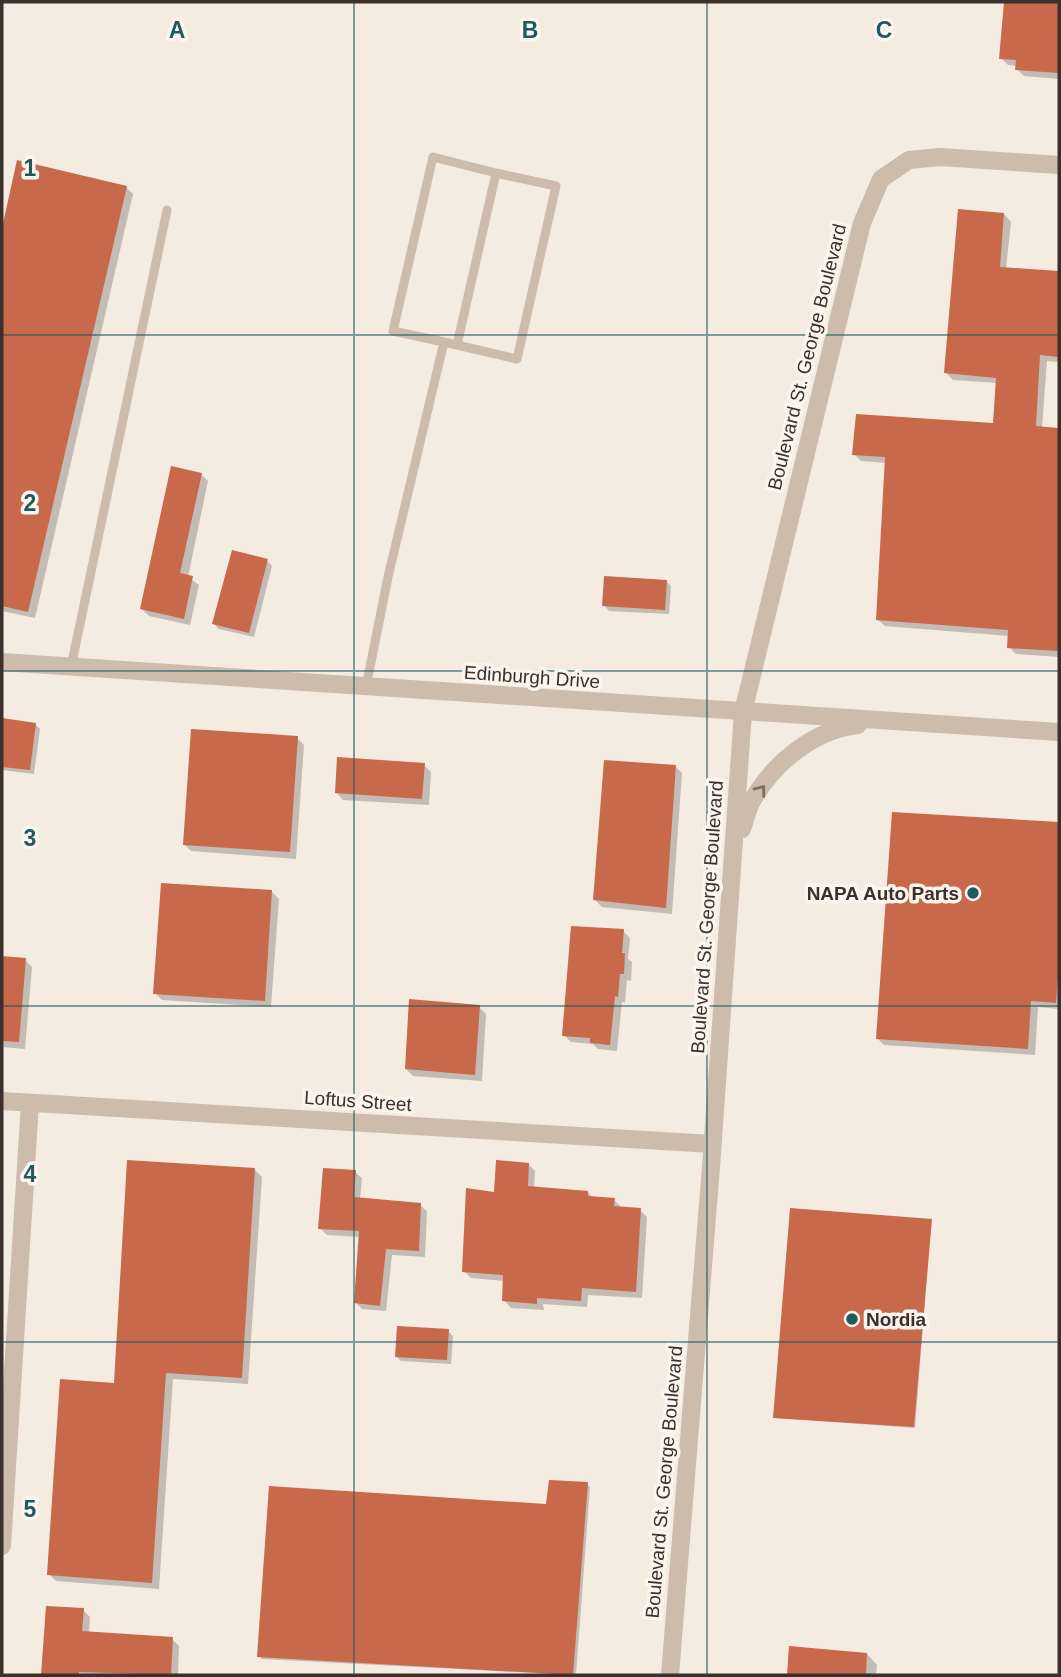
<svg xmlns="http://www.w3.org/2000/svg" width="1061" height="1677" font-family="Helvetica,sans-serif">
	<style>
		.shadow { fill: #0003 }
		.building { fill: #c8694b }
		.lines { fill: none; stroke-linecap: round; stroke-linejoin: round }
		.service { stroke: #cdbbac; stroke-width: 9 }
		.minor { stroke: #cdbbac; stroke-width: 18 }
		.tertiary { stroke: #cdbbac; stroke-width: 18 }
		.oneway { stroke: #7d6f65 }
		.grid { fill: none; stroke: #1f5a5e; stroke-width: 2; stroke-opacity: 0.55 }
		.poi-dot { fill: #1f5a5e; stroke: #fbf5ee; stroke-width: 2.5 }
		.labels { text-anchor: middle; dominant-baseline: central; stroke-width: 7; stroke-linejoin: round; paint-order: stroke }
		.street-label { font-size: 19px; fill: #3b302b; stroke: #fbf5ee }
		.poi-label { font-size: 19px; font-weight: bold; fill: #3b302b; stroke: #fbf5ee; text-anchor: end }
		.grid-label { font-size: 23px; text-anchor: middle; font-weight: bold; fill: #1f5a5e; stroke: #fbf5ee; stroke-width: 7; stroke-linejoin: round; paint-order: stroke }
	</style>
	<rect width="100%" height="100%" fill="#f4ebe1"/>
	<path class="shadow" d="M1006,2H1059V79L1024,76L1017,69V66L1008,65L1001,58Z
		M19,162L126,187L133,194L35,618L2,611V236Z
		M1004,214L1011,222L1006,269L1059,273V362L1047,361L1042,428L1059,430V657L1016,654L1009,647V636L885,626L877,619L887,463L861,461L854,454L994,425L997,383L953,380L946,373Z
		M201,474L208,481L188,577L199,585L190,625L149,616L142,609Z
		M267,561L272,566L254,637L219,629L214,624Z
		M666,581L671,586L669,614L609,611L604,605Z
		M2,720L35,724L40,729L34,774L2,770Z
		M297,738L304,745L296,859L191,851L184,844Z
		M424,765L431,772L429,805L343,800L336,792Z
		M675,766L682,773L672,914L602,907L595,900Z
		M894,814L1059,824V1009L1038,1007L1035,1055L884,1045L877,1038Z
		M272,892L279,899L271,1007L162,1000L155,993Z
		M623,931L630,938L628,959L632,962L631,981L627,980L625,1003L622,1002L617,1051L598,1049L593,1044L571,1042L564,1035Z
		M2,958L25,960L32,967L25,1049L2,1047Z
		M479,1007L486,1014L482,1081L413,1076L406,1069Z
		M528,1164L535,1171L534,1189L588,1192L593,1198L614,1200L621,1207L640,1210L647,1217L642,1298L588,1295L587,1307L543,1304L544,1310L511,1308L504,1300L505,1281L471,1278L464,1271L496,1194Z
		M255,1170L262,1177L248,1384L173,1379L159,1589L56,1581L49,1574L116,1385Z
		M355,1172L362,1178L360,1199L420,1205L427,1211L425,1257L392,1255L386,1311L362,1309L356,1303L361,1237L327,1235L320,1228Z
		M931,1221L915,1428L776,1418L775,1417Z
		M448,1331L453,1336L451,1364L401,1361L396,1356Z
		M587,1484L590,1487L576,1675L262,1659L259,1656Z
		M47,1608L83,1610L90,1617L89,1634L172,1639L179,1646L178,1675H43Z
		M791,1648L867,1654L877,1665L876,1675H788Z"/>
	<path class="building" d="M1004,2H1059V73L1015,70L1016,60L999,59Z
		M17,160L127,186L28,612L2,606V228Z
		M958,209L1004,213L1000,267L1059,271V357L1040,355L1036,426L1059,428V651L1007,648L1008,630L876,620L885,457L852,455L856,414L993,423L996,378L944,373Z
		M171,466L202,473L180,573L193,576L184,619L140,609Z
		M232,550L268,559L249,633L212,624Z
		M604,576L667,580L665,610L602,606Z
		M2,718L36,723L30,770L2,767Z
		M191,729L298,736L290,852L183,845Z
		M337,757L425,763L422,799L335,793Z
		M604,760L676,765L666,908L593,900Z
		M892,812L1059,822V963L1056,1003L1031,1001L1028,1049L876,1039Z
		M161,883L272,890L265,1001L153,994Z
		M571,926L624,929L622,953H625L624,974H620L618,997L615,996L610,1045L590,1043V1038L562,1036Z
		M2,956L26,958L19,1042L2,1041Z
		M409,999L480,1005L475,1075L405,1069Z
		M127,1160L255,1168L242,1378L166,1373L152,1583L47,1575L60,1379L114,1383Z
		M496,1160L529,1163L528,1186L588,1191V1196L615,1198L614,1206L641,1208L636,1292L582,1288L581,1301L537,1298V1304L502,1301L503,1275L462,1272L466,1188L494,1192Z
		M323,1168L356,1170L354,1197L421,1203L419,1251L386,1249L380,1306L354,1303L359,1231L318,1229Z
		M790,1208L932,1219L914,1427L773,1418Z
		M397,1326L449,1329L447,1360L395,1357Z
		M549,1480L588,1482L573,1675L257,1657L269,1486L546,1504Z
		M46,1606L84,1608L82,1631L173,1637L171,1675L79,1672V1675H41Z
		M789,1646L867,1653L866,1675H787Z"/>
	<g class="lines">
		<path class="service" d="M444,342L393,331L433,157L496,173
			M71,667L167,210
			M366,687L388,577L444,342L517,359L556,186L496,173L457,345"/>
		<path class="minor" d="M2,1101L712,1144
			M2,1546L30,1103"/>
		<path class="tertiary" d="M2,662L1059,732
			M742,829C745,821 747,811 751,803C772,764 813,730 858,725
			M670,1675L711,1167L743,712L862,223L881,179L909,160L940,157L1059,165"/>
	</g>
	<defs><path id="oneway-chevron" d="M-2-3.5L2.5 0L-2 3.5" fill="none" stroke-width="1.6" stroke-linecap="round" stroke-linejoin="round" transform="scale(1.75)"/></defs>
	<use class="oneway" href="#oneway-chevron" transform="translate(761 790) rotate(-53)"/>
	<path class="grid" d="M354,2V1675M707,2V1675M2,335H1059M2,671H1059M2,1006H1059M2,1342H1059"/>
	<g class="poi-dot">
		<circle cx="973" cy="893" r="7"/>
		<circle cx="852" cy="1319" r="7"/>
	</g>
	<g class="labels">
		<g class="street-label">
			<text transform="translate(807 357) rotate(-76)">Boulevard St. George Boulevard</text>
			<text transform="translate(532 677) rotate(4)">Edinburgh Drive</text>
			<text transform="translate(707 917) rotate(-86)">Boulevard St. George Boulevard</text>
			<text transform="translate(358 1101) rotate(4)">Loftus Street</text>
			<text transform="translate(664 1482) rotate(-85)">Boulevard St. George Boulevard</text>
		</g>
		<g class="poi-label">
			<text x="959" y="893">NAPA Auto Parts</text>
			<text x="866" y="1319" text-anchor="start">Nordia</text>
		</g>
	</g>
	<g class="grid-label">
		<text x="177" y="38">A</text>
		<text x="530" y="38">B</text>
		<text x="884" y="38">C</text>
		<text x="30" y="176">1</text>
		<text x="30" y="511">2</text>
		<text x="30" y="846">3</text>
		<text x="30" y="1182">4</text>
		<text x="30" y="1517">5</text>
	</g>
	<rect width="1061" height="1677" fill="none" stroke="#3b302b" stroke-width="7"/>
</svg>
